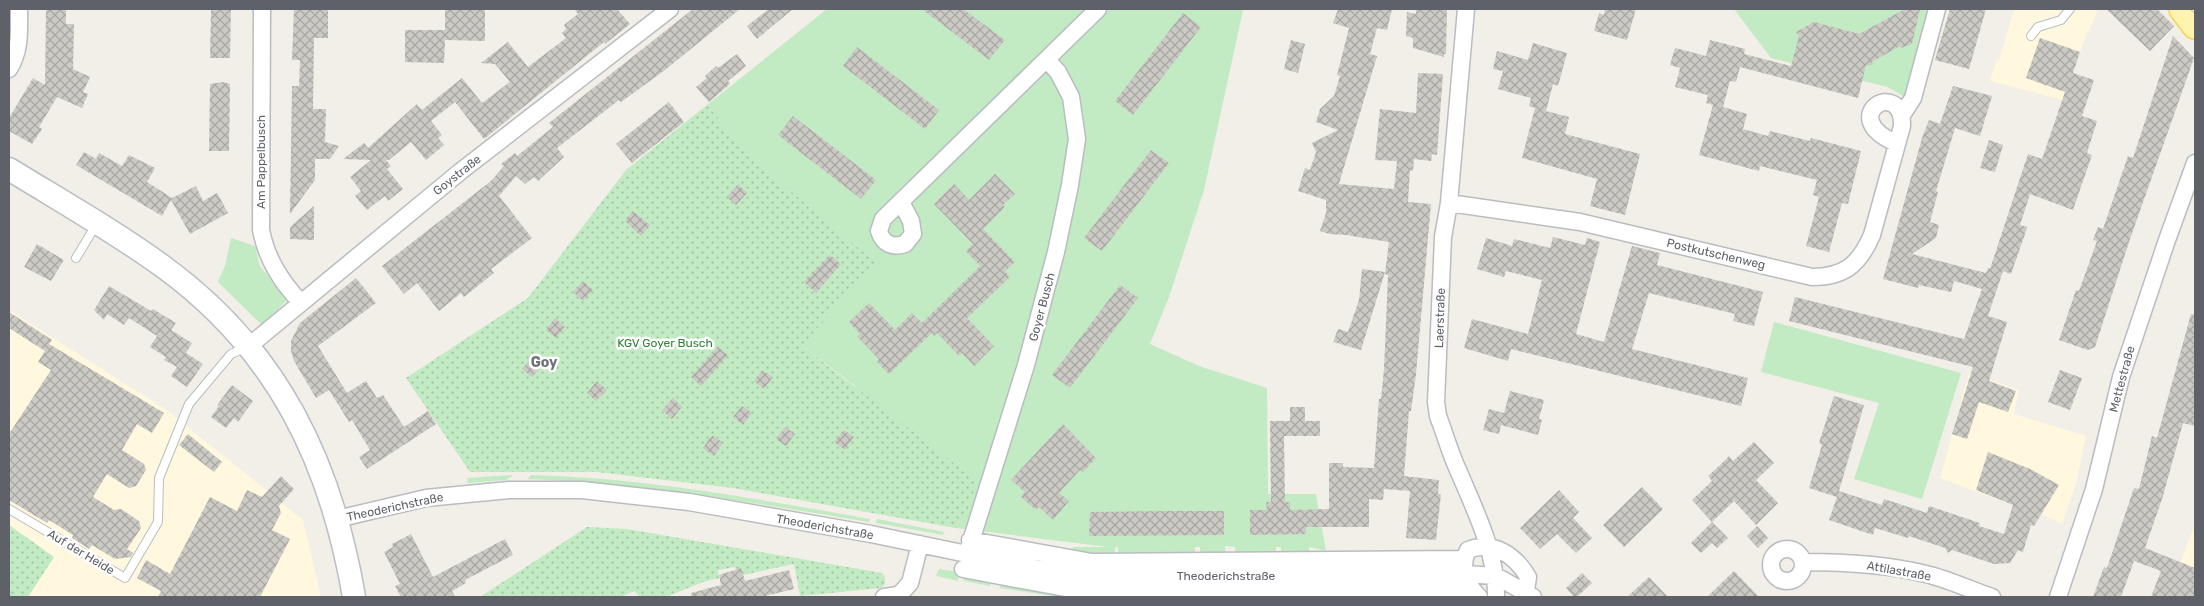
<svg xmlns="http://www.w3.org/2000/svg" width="2204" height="606" font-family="Rubik,sans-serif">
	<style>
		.commercial { fill: #fff8de }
		.grass { fill: #c2eac3 }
		.garden { fill: url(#garden-dots) }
		.building { fill: url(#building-cross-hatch) }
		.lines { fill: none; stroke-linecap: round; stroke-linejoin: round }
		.lane-casing { stroke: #b9bcc1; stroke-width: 10 }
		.street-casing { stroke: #b9bcc1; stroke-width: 19 }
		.secondary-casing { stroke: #babdc3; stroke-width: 25 }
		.primary-casing { stroke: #fad156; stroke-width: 28 }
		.lane { stroke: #fff; stroke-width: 8 }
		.street { stroke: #fff; stroke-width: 16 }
		.secondary { stroke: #fff; stroke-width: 22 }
		.primary { stroke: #fff4ae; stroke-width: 25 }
		.tram { stroke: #b7b8b9; stroke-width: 1 }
		.labels { text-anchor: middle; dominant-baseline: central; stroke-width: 5; stroke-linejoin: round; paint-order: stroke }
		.street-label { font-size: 12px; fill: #5e6268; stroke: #fff }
		.park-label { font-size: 12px; fill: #308536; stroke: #fff }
		.neighbourhood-label { font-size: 14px; font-weight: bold; fill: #6f747a; stroke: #fff }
	</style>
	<defs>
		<pattern id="garden-dots" width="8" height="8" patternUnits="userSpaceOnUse" patternTransform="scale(1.25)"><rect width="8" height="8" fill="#c2eac3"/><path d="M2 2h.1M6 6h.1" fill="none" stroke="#a1c1a2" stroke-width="1.8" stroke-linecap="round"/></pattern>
		<pattern id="building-cross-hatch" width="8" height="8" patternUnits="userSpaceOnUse" patternTransform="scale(1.25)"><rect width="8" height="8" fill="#cccac4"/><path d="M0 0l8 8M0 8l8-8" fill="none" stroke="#a9a7a3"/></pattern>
	</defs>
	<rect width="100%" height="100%" fill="#f1efe7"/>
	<path class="commercial" d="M2014,9H2099L2086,36L2063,100L1990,81L1997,59L1999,60Z
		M9,310L168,411L303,520L321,597H28L54,557L9,525Z
		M1969,373L2019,390L2014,414L2086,436L2077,480L2062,524L2015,502L2012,505L1940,478Z
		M2195,524V597H2167Z"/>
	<path class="grass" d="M827,9H1237L1243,10L1204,190L1169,297L1150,344L1199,366L1267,388L1268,494H1316L1326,551L1309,547V553L1281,559V547H1276L1275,559L1235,557V547L1225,546L1226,558L1200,560V547H1195V560H1119L1118,547H1115L1114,560L1072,557L1073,547H1108L956,528L965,517L855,386L802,346L874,262L749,156L707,105Z
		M1734,9H1932L1907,98L1887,87L1771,58Z
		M231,238L255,246L260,266L287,300L262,325L218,282L225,266Z
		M1774,322L1961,373L1922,499L1854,479L1879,403L1761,372Z
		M513,475L506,480L468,483L467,478Z
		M531,475C646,478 757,499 870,519L869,522C756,503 644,484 528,479Z
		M877,519L944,532L943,535L876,523Z
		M939,569L959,572L958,581L936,576Z
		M965,573L991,577L990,586L964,581Z
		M999,579L1060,589V597L1000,588Z"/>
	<path class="garden" d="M707,105L749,156L875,262L802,346L977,481L965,518L956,528L733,488L597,472H470L406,378L528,298L626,170Z
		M9,525L54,557L28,597H9Z
		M587,527L627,529L882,573L885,578V584L881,588L800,596L794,564L738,576L735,567L718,570L719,578L703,582L666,597H641L634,591L621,597H480Z"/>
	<path class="building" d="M46,9H66V24H74L73,69L90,77L83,92L88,94L82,108L57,97L39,127L42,129L32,144L9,131V118L33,78L45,85Z
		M211,9H231L230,58H210Z
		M294,9H328V38H314L313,109H326L325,142L339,146L330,159H315V180L290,214L292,86H299L300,60H292Z
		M445,9H485V41L445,40L444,63L405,62V30H445Z
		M574,9H617L630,24L605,44L604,42L484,139L455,102L431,121L442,135L438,138L444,145L426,160L411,142L389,160H386L391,166L387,169L403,189L388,201L385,196L367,210L355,196L361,191L350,177L371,160L343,159L364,143L368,148L417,104L422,110L462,78L482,103L510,82L495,64L481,63L508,42L528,67L566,38L562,33L566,29L564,25L578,14Z
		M693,9H740L665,70L621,102L619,100L557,148L564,157L538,181L534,177L525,184L516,176L499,196L532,238L491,269L494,273L464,297L461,293L439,311L417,283L404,294L382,266L491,181L504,166L501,164L515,153L517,156L553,127L549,123Z
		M769,9H793L757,39L747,26Z
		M922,9H963L1005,40L989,60Z
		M1338,9H1392L1387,30L1377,28L1370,54L1377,56L1339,184L1394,189L1397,161L1375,160L1380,109L1416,113L1418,73L1443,74L1437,155L1432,154L1431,161L1414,159L1413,171L1410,170L1408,202L1431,204L1416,374L1411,411H1409L1404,476L1439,480L1438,494H1441L1436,540L1406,538L1410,491L1384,489L1383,500L1369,499V527H1306V534L1250,535V510H1267L1266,502H1271L1270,421H1290V407H1305V421H1320V436H1284L1285,502H1290V510L1329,509V463H1343V467L1374,468L1379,399H1381L1384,369L1388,275L1385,274L1389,242L1346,235L1329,234L1320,231L1326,213V200L1298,191L1305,168L1310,170L1316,152L1312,143L1338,130L1316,122L1320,109L1334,96L1340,76L1337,75L1349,28L1333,23Z
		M1416,9H1447L1446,54H1444V57L1413,48V38L1406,36L1407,12L1416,14Z
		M1605,9H1636L1627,40L1594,31L1599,13L1604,15Z
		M1905,9H1920L1912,44L1901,48L1900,46L1872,62L1873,65H1866L1858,98L1740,67L1736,82L1730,81L1723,107L1747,114L1743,129L1768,136L1770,131L1810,141L1811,138L1861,151L1848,204L1842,203L1829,252L1806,246L1819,197L1813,195L1817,180L1760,166L1759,171L1699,155L1713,105L1706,103L1708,95L1675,87L1680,68L1670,65L1675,48L1706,56L1710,40L1745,49L1744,54L1791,66L1799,36L1796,32L1814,22L1859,34Z
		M1950,9H1986L1969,69L1935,60Z
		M2106,9H2157L2174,26L2150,51Z
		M1183,13L1201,27L1133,115L1115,101Z
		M2173,36L2194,58L2130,239L2095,347L2088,350L2082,348L2059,340L2076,290L2079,291L2097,241L2093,240L2098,227L2103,229L2128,156L2133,158Z
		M2040,38L2080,52L2073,73L2094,80L2082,116L2097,121L2087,153L2092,155L2073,210L2030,194L2020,225L2027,227L2026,231L2011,274L2003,271L1988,316L2007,322L1989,381L2016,391L2008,412L1979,402L1967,439L1952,434L1973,367L1789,321L1795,297L1964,339L1982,289L1954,281L1951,292L1919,285L1918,288L1883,279L1922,138L1929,120L1940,124L1953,86L1992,96L1980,136L1955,128L1936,191L1938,192L1930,222L1939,225L1936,238L1912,254L1986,273L1988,268L1990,269L2028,154L2042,159L2065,92L2026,78Z
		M1291,40L1305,44L1298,73L1284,69Z
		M1533,43L1567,53L1558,86L1553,84L1546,111L1569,117L1565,134L1640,154L1625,215L1590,206L1597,179L1522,158L1535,108L1529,106L1531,98L1498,89L1503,71L1493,69L1497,51L1528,60Z
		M857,47L939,110L925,129L843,66Z
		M737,54L746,66L728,81L730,84L709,102L696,87L707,78L705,76L716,66L718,68Z
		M223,82L230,84L229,151H209L210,84Z
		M669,102L684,122L632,163L616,144Z
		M793,116L876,180L861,199L778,135Z
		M1989,140L2003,145L1995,172L1980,168Z
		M1151,150L1169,163L1102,251L1084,238Z
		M84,152L96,159L99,153L122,166L129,155L155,168L147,182L172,198L196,186L203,201L217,193L228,213L190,234L171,200L162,216L76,165Z
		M995,174L1015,194L1003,205L1005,207L983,229L1015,262L1005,271L1010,277L967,318L994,346L974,366L962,353L959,356L937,333L934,336L932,333L889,374L877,362L879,359L857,336L860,334L849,322L869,303L895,330L912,313L922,323L980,266L966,251L973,244L934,204L954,184L969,200Z
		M738,184L747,193L736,205L727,197Z
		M314,206V240L290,239V227Z
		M633,211L650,225L641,236L625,221Z
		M1553,237L1585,245L1587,238L1600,242L1576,334L1604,342L1632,246L1660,253L1657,265L1763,292L1754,326L1733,321L1735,314L1649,293L1632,349L1748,378L1741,406L1511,349L1508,361L1464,348L1472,319L1528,334L1542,280L1506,271L1504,277L1477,269L1486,238L1512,246L1514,239L1550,248Z
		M37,244L64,260L51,281L24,267Z
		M830,255L841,264L816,293L804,282Z
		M1362,269L1385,272L1361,350L1333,342L1338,329L1348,332L1359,300Z
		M356,278L376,303L318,346L347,393L366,381L377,398L383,395L404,427L428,411L436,424L367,469L359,457L370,450L352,420L349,422L329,390L316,398L294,361L291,351V341L300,323Z
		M583,281L593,290L583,301L573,292Z
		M1120,285L1138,298L1070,388L1052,375Z
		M109,286L151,311L153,309L176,323L171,330L192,343L186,353L203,364L187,387L171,376L177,367L164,360L166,357L150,347L157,336L129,318L124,325L107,314L104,320L94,310Z
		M9,312L52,340L49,344L164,413L152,433L137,424L122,450L144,464L146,470L136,486L129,488L107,474L93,497L114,510L121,509L139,521L141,528L127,549L133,553L131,557L115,559L92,545L89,549L72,538L73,535L49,520L47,523L9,500V434L51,370L38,362L45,351L9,328Z
		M2191,314L2195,315V426L2183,423L2163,496L2145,548L2195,568V597H2151L2161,571L2134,561L2121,597H2093L2104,567L2107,568L2134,488L2139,489L2152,436L2157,438Z
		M555,318L565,327L556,338L546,330Z
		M718,347L728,355L701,386L691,377Z
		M532,358L541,367L532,377L522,369Z
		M762,370L773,377L764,389L754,381Z
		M2060,370L2082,378L2070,410L2048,402Z
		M597,381L607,390L596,401L587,393Z
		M232,385L253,401L238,422L234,418L226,428L211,417L219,406L217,405Z
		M1510,391L1544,400L1539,419L1542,420L1538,435L1501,425L1499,434L1483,430L1489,409L1504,413Z
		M1834,396L1864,405L1839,491L1882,505L1884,499L1927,513L1929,506L1980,523L1979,526L2004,534L2013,505L1976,490L1988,452L2030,469L2059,485L2034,526L2031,525L2023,552L2018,550L2010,563L1994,564L1952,550L1948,553L1945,548L1909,536L1908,538L1875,528L1873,535L1829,520L1837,497L1809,488L1822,445L1819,443Z
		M673,398L682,407L672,419L662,410Z
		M742,406L752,413L743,425L733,417Z
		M1063,424L1096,458L1083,472L1080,470L1059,493L1069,501L1053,520L1039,507L1036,510L1021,497L1025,492L1011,480Z
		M785,427L795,434L786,446L776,439Z
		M844,430L854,437L845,450L834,442Z
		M188,434L222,462L214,472L179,445Z
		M712,435L723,443L714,456L703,448Z
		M1754,442L1774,463L1756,480L1778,503L1756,525L1734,501L1712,522L1692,500L1712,481L1708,476L1719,466L1729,456L1733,461Z
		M281,476L294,489L279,506L281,513L272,530L290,539L260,597H158L161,591L137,578L146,560L170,574L210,497L237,511L247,490L262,497Z
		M1642,487L1663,509L1624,547L1603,525Z
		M1559,490L1579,512L1573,518L1592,538L1576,553L1557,534L1540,549L1520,528Z
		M1170,511H1224V535L1089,536L1090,512Z
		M1712,522L1728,538L1717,548L1712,543L1701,553L1691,543Z
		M1757,526L1768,538L1758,548L1747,536Z
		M411,534L433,577L505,539L513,555L465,580L466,583L452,591L455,597H401L395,586L400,584L384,552L393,547L392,544Z
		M741,568L745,581L789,570L794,589L761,597H691V593L721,585L719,575Z
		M1734,571L1759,597H1707Z
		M1582,573L1592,583L1577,597H1574L1566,588Z
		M1649,577L1668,597H1627Z"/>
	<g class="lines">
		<g class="lane-casing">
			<path id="lane" d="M2031,36L2038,27L2061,20L2070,9
				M76,258L96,225
				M9,509L125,578L158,522L159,478L189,404L231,354L247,347"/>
		</g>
		<g class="street-casing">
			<path id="street" d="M262,9L261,230C267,260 281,281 301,303
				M1466,9L1449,203L1443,237L1436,402L1438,416C1445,434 1450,453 1458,470C1475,510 1497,554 1496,597
				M9,69C21,50 19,30 19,9
				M1902,115L1913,98L1937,9
				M901,202L911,221L913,234L905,244C892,248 883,244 879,231L883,219L1098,9
				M1449,203L1580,222L1812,277C1844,277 1859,265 1872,235L1902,126C1903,76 1834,116 1896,143
				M249,346L461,171L670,9
				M337,519L426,498L509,490H582L689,502L871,534L1039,569L1092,576H1301L1465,574L1496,576L1533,597
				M970,540L1092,562L1463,559
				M1771 565a16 16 0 1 1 32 0a16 16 0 1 1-32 0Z
				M967,554L1026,365L1056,252L1070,185L1077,139L1071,97L1058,72L1047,60
				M1803,562C1844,562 1886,564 1926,574C1948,579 1970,590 1992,597
				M963,569L1065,588L1118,591L1471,589
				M884,597L899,595L910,583L920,544
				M1479,597C1466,584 1459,568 1468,550C1493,540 1515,555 1528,577L1525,597
				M2058,597L2094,489L2121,377L2167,240L2195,163"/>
		</g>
		<g class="secondary-casing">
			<path id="secondary" d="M9,169C61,201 116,232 165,268C278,351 331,462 354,597"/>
		</g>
		<g class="primary-casing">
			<path id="primary" d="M2182,9L2195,26"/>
		</g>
		<use href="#lane" class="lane"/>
		<use href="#street" class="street"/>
		<use href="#secondary" class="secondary"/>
		<use href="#primary" class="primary"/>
		<path class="tram" d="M2190,9L2195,14"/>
	</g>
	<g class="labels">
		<g class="street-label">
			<text transform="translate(261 162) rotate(-90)">Am Pappelbusch</text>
			<text transform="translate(457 175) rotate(-38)">Goystraße</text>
			<text transform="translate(1716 254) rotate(13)">Postkutschenweg</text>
			<text transform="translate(1042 307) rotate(-75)">Goyer Busch</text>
			<text transform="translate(1440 318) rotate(-88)">Laerstraße</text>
			<text transform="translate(2122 379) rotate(-75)">Mettestraße</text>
			<text transform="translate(395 507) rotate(-12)">Theoderichstraße</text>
			<text transform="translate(825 527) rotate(10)">Theoderichstraße</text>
			<text transform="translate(81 552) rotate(31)">Auf der Heide</text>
			<text transform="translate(1899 571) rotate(10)">Attilastraße</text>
			<text x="1226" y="576">Theoderichstraße</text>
		</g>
		<g class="park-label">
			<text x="665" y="343">KGV Goyer Busch</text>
		</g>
		<g class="neighbourhood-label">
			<text x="544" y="362">Goy</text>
		</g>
	</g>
	<rect width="2204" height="606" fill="none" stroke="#5e6268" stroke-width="20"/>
</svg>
